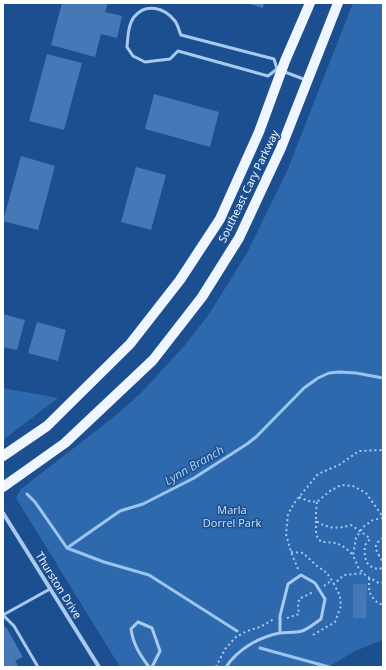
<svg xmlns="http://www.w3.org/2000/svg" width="386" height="670" font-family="'Open Sans',sans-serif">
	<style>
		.green { fill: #2e69ad }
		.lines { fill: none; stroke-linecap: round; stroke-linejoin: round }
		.stream { stroke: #9cc4f0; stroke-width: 3 }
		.building { fill: #4478b7 }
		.path { stroke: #a9c9ee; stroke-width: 2; stroke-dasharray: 2 3; stroke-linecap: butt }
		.lane { stroke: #a9c9ee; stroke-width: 3 }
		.street { stroke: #a9c9ee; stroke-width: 4 }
		.primary { stroke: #f0f6ff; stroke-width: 10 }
		.labels { text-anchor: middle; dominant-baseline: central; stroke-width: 3; stroke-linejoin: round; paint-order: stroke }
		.street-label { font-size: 11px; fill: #fff; stroke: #1b4f8f }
		.park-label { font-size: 11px; fill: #cfe3fa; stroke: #1b4f8f }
		.water-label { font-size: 12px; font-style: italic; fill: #b5d3f5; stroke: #1b4f8f }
	</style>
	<rect width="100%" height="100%" fill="#1b4f8f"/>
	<path class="green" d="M353,3H383V640L355,651L328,667H120L16,498L21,489L115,416L141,393L185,345L209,314L247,253L287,171Z
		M3,388L58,398L3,440Z"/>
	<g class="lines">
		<path class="stream" d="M27,494L35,502L67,548
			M67,548L120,511L143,504L194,478L247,444L256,437L304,388L318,378L329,373L339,372L356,373L383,378
			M67,548L104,562L149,575L237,631
			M260,648L329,667"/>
	</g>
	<path class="building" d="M62,3H108L105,12L122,16L117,38L101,34L95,57L51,45Z
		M247,3H264L263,8Z
		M47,54L82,63L64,130L29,121Z
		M154,94L219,112L210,147L145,129Z
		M21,156L55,166L38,230L3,221Z
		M136,167L166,175L151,230L121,222Z
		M3,314L25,320L17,350L3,347Z
		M37,322L66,330L58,361L28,353Z
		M353,584H367L366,618H353Z
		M6,627L23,657L15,661L19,667H3V628Z"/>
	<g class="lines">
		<path class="path" d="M299,497L308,501L317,502L330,491L341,485L353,486L366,493L383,517
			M317,502L316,511V521C329,529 336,529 351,525L367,536L370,539L365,545C364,558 365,568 380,569L383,566
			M383,518L373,520L363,527L356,538L353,555L358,567L366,576L379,583H383
			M316,521V535L321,542C337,542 342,544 353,555
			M383,538C369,546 379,553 383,563
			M291,552L303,553L317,566L327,573L334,584
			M298,569L291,552L286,534L288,514L295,502L318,474L339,465L359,451L383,450
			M369,578C369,592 368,594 379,604H383
			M324,586L332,580
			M287,618L299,614L298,607L299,599L313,592
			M313,635L335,622L341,606L340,596L334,584L344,575L364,573
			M216,667L225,649L236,637L247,631L260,627L274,619"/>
		<path class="lane" d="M277,69L268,76L178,51L170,59L145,62L133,56L127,47C128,37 128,25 134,17C146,2 165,8 175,21C178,25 179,31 181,35L274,59L277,69L306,80
			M3,615L14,626L38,667
			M3,615L50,589
			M149,667C140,655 133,644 131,629L138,622L152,628L160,651L152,667
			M226,667C238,649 259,637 280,633C287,632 295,633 302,631C308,629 315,623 321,619L325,599L315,583L301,575L288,584L280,616V633"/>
		<path class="street" d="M3,513L99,667"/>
		<path class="primary" d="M3,456L47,426L130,344L180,280L220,219L259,132L285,61L310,3
			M3,487L65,443L153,360L202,297L239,238L281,148L338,3"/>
	</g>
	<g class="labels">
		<g class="street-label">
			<text transform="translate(248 186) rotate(-64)">Southeast Cary Parkway</text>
			<text transform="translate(59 585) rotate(58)">Thurston Drive</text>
		</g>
		<g class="park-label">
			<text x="232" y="509">Marla<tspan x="232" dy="13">Dorrel Park</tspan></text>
		</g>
		<g class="water-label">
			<text transform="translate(194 465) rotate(-30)">Lynn Branch</text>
		</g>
	</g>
	<rect width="386" height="670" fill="none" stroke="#ffffff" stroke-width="8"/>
</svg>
